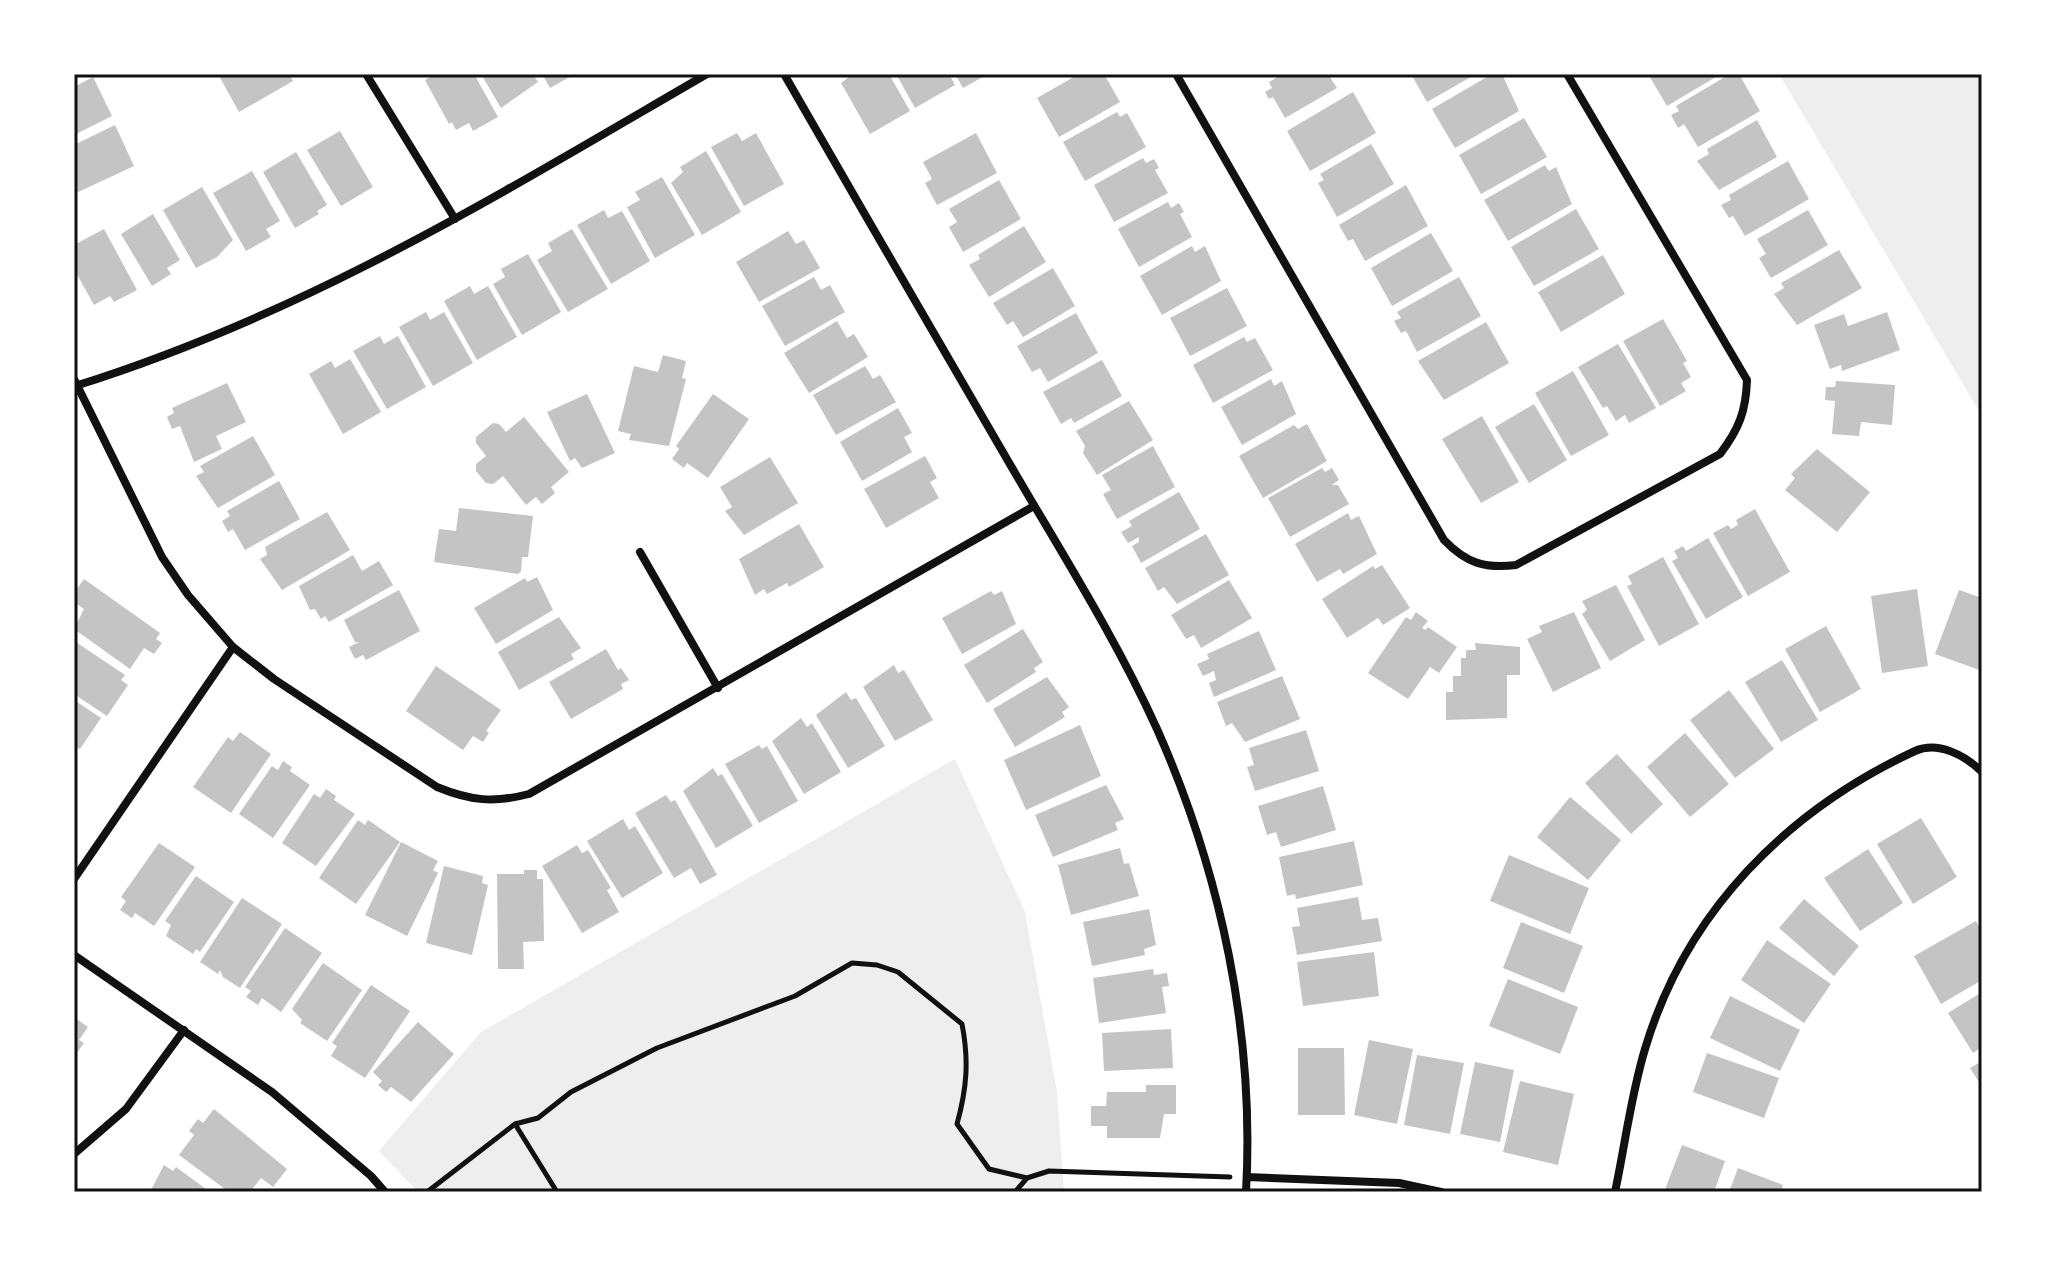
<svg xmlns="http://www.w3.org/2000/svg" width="2056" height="1266" font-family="'IBM Plex Sans',sans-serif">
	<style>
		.green { fill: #eee }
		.building { fill: #c4c4c4 }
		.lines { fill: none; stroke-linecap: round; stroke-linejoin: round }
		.path { stroke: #111; stroke-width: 5 }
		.minor { stroke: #111; stroke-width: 8 }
		.neatline { fill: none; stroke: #111; stroke-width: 3 }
	</style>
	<rect width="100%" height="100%" fill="#fff"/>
	<path class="green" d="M1779,74H1982V416Z
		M955,759L1025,912L1057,1092L1064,1192H418L379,1151L481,1032Z"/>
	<path class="building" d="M218,74H289L293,81L239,112Z
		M436,74H474L498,117L473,131L469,123L456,130L452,122L449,124L425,80Z
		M481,74H533L538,82L501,108Z
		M542,74H575L550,88Z
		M853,74H889L910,111L870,134L841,83Z
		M896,74H949L955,85L915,108Z
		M955,74H988L963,88Z
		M1079,74H1104L1120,102L1059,137L1037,98Z
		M1283,74H1328L1337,88L1285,118L1273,97L1269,99L1265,92L1272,88L1269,82Z
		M1411,74H1476L1427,102Z
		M1492,74H1502L1519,111L1455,148L1432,109Z
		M1648,74H1721L1667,106Z
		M1730,74H1739L1760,111L1698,147L1684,124L1678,128L1671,115L1679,111L1676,106Z
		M93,77L112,116L74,135V87Z
		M1353,92L1376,133L1310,171L1287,131Z
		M1117,112L1120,117L1127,113L1146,147L1085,181L1063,142Z
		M1524,118L1547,157L1481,194L1459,155Z
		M1757,120L1777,157L1719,190L1697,161L1709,154L1707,149Z
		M115,125L134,166L74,194V145Z
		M340,131L373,187L341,206L307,150Z
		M737,133L742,141L756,133L784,184L744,206L711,147Z
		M976,133L997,173L937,205L925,183L932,179L923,162Z
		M1371,144L1394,184L1337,217L1318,183L1324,180L1320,174Z
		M706,151L741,212L702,235L671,183L683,172L680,167Z
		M296,152L327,205L317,211L319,214L295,228L263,172Z
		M1143,158L1146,163L1154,159L1159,168L1155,170L1168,193L1114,222L1094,185Z
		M1788,161L1809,199L1745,236L1733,216L1729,218L1721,205L1731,200L1729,195Z
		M1545,165L1549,171L1556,167L1572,204L1508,241L1484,200Z
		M252,171L280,221L266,229L271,237L246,251L213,193Z
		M662,177L695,235L655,258L627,207L640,200L635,192Z
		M999,180L1021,219L963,252L949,227L957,222L949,209Z
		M1406,185L1428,226L1365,261L1353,239L1348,241L1339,225Z
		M202,187L233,240L217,257L196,268L163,210Z
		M1168,202L1171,208L1179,203L1184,212L1180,214L1192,237L1139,267L1118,229Z
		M1576,209L1599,249L1534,286L1511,247Z
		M604,210L608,218L622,211L650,261L611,284L577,225Z
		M1808,210L1828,245L1771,278L1759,258L1766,254L1757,239Z
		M153,214L180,260L167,268L171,274L152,286L121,234Z
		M1024,226L1046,262L989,297L969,265L980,259L978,255Z
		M104,229L137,290L114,302L110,296L94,305L74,269V245Z
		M572,229L608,289L568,312L537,260L552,251L548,243Z
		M788,231L796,244L804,240L820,268L759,302L736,262Z
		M1431,233L1453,271L1392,306L1371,268Z
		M1192,246L1195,252L1205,246L1221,281L1162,315L1140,276Z
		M1839,250L1862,288L1797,325L1774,294L1784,288L1781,283Z
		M528,254L561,312L522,335L493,284L505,277L501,269Z
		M1603,255L1625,294L1561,332L1538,292Z
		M1053,268L1075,306L1023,337L1013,321L1007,325L993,303Z
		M814,277L821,290L830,285L845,312L785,346L762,306Z
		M1459,277L1481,316L1417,352L1406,331L1401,333L1394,321L1401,318L1397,312Z
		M470,286L474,294L488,286L517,337L477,360L444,301Z
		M1227,288L1247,326L1190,356L1170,318Z
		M426,312L430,320L444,312L473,363L433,386L399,327Z
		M1887,312L1900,350L1842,371L1841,365L1830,369L1814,325L1844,314L1848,326Z
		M1076,313L1098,353L1048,382L1040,368L1032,372L1017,346Z
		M1663,319L1687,361L1683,363L1691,377L1681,383L1686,391L1660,406L1623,341Z
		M837,321L847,338L854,334L868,357L809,393L784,353Z
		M1486,322L1509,363L1444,400L1418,361Z
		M380,336L384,344L398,336L426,387L387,409L353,351Z
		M1244,337L1247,342L1255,338L1273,370L1213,403L1193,365Z
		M1618,344L1656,408L1629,423L1625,415L1616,421L1607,406L1603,408L1578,367Z
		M663,355L686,361L682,378L686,379L669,446L629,440L631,434L618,431L634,366L658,372Z
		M350,359L381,412L343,434L309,374L331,361L335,368Z
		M1102,360L1122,396L1074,423L1071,418L1061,424L1043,392Z
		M865,366L873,379L880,375L896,402L836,435L813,395Z
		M1573,371L1609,435L1571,456L1535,393Z
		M1271,379L1274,386L1282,381L1296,414L1242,445L1221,407Z
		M1836,381L1895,385L1892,425L1861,422L1859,436L1832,434L1835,401L1825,400L1826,387H1835Z
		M227,383L246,422L216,436L222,449L194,462L180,426L172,429L167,417L174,413L172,408Z
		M587,394L615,453L582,468L575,458L570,461L547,412Z
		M713,394L749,419L708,478L687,463L684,468L672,459L679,449L676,446Z
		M1129,401L1153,440L1097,475L1083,453L1085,446L1076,431Z
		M1534,404L1567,460L1529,483L1495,427Z
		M898,408L912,433L904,437L912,452L862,481L840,442Z
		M1482,416L1519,482L1481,503L1442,439Z
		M524,417L569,472L551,487L555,493L542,504L536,497L526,505L503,476L493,484L486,483L476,471V464L486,456L476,443V437L493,423L499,424L506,432Z
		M1307,424L1327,461L1263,498L1239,456L1294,425L1298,429Z
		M253,436L275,475L218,508L196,476L204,472L200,466Z
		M1153,446L1175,487L1117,519L1103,494L1111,490L1102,475Z
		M1817,449L1870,492L1837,532L1785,490L1795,478L1791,474Z
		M925,456L937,478L930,482L939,498L886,528L864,489Z
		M770,457L798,503L744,535L725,511L732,507L720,487Z
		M1322,468L1325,472L1332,468L1339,480L1332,485H1338L1349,504L1290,537L1268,498Z
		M279,481L300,519L245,550L233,529L228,532L222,521L230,516L227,511Z
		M1179,492L1200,529L1141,563L1132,546L1139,542V537L1128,543L1121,532L1132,526L1129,521Z
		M459,508L533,516L528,557H522L521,571L518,574L434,562L439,529L456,531Z
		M1755,509L1790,572L1748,596L1713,533L1728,525L1731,529L1738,525L1736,520Z
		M327,512L350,550L282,590L260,559L267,555L265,547Z
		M1348,513L1351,520L1359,516L1377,554L1343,574L1340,569L1317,582L1295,544Z
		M799,524L824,567L789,587L787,583L767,594L764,589L755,595L739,559Z
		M1206,534L1229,575L1177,604L1164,587L1158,591L1145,568Z
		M1708,538L1743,597L1706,619L1672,561L1678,558L1674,551L1683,546L1686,551Z
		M353,555L362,571L379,561L393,585L329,622L325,616L321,619L315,609L310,610L299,586Z
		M1663,557L1699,624L1659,646L1627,586L1632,584L1628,576Z
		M1382,565L1410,608L1383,625L1378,618L1347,638L1322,599L1373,566L1375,569Z
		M537,577L553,610L496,644L474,608L525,578L527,582Z
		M84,579L160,633L156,639L162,643L154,654L144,648L130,669L74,629L84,609L74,602V593Z
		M1229,580L1252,618L1201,648L1194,635L1186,639L1171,615Z
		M1616,585L1645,640L1610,661L1582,614L1587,610L1582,601Z
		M1917,589L1928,666L1882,673L1871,596Z
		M399,590L420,631L366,660L363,655L355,659L349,647L359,642H355L344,620Z
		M1959,590L1982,598V671L1935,654Z
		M991,591L994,595L1002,591L1016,624L962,654L942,618Z
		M1416,612L1428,621L1422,628L1426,630L1428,627L1457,647L1439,673L1430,667L1408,699L1368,673L1406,617L1411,620Z
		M1574,612L1601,668L1553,692L1527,639L1542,632L1539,626Z
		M559,617L581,648L571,654L574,659L519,690L498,652Z
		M1826,626L1861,689L1820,712L1785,649Z
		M1023,629L1043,662L1034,668L1036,672L987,703L964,665Z
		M1259,631L1276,670L1214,697L1209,683L1216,680L1214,671L1203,676L1197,664L1209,659L1207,654Z
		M76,642L125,675L121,680L128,685L107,716L74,694Z
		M1475,643L1520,647V675H1507V718L1446,720V692H1453V676H1461V658H1466V650H1476Z
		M606,649L618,670L621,668L629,680L621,684L623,689L571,719L549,682Z
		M1782,660L1818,720L1781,742L1745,682Z
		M894,665L898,673L904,670L933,720L895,741L863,687Z
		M436,666L501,710L486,731L489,733L483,742L473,736L463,750L406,711Z
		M1282,676L1300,719L1245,742L1232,723L1226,726L1217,702Z
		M1047,677L1069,707L1062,712L1065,717L1015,747L993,709Z
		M1729,690L1774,749L1735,778L1690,720Z
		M846,692L851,700L856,698L885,746L848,768L816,715Z
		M74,700L101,718L80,749L74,746Z
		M801,718L807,727L812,723L841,772L804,794L772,741Z
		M1080,725L1101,776L1026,810L1004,760Z
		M1306,730L1319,771L1255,791L1247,767L1254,765L1249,748Z
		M240,732L271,754L231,813L193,787L228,737L233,741Z
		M1685,733L1729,784L1690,817L1647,767Z
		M759,745L762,749L767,746L798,801L759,823L725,764Z
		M1617,754L1663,804L1631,834L1585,783Z
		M283,761L292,767L290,771L310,785L273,838L239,814L272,766L278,770Z
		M713,768L718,776L722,774L753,826L716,848L683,791Z
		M1106,785L1124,819L1115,823L1118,830L1053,857L1035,815Z
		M1323,786L1336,830L1281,847L1276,832L1267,835L1258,806Z
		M326,789L336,796L334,800L355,814L316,866L282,843L314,794L320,798Z
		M666,795L671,802L675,800L717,875L700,884L691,868L674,878L635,813Z
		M1570,797L1621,840L1588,880L1537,837Z
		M1921,818L1957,877L1913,904L1877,844Z
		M623,819L629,830L635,826L663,873L622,898L587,841Z
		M358,820L365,825L368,820L400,842L356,904L319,878Z
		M1354,841L1363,885L1296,899L1295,894L1287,896L1279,857Z
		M401,842L438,861L433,870L438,873L407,936L365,915Z
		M159,843L195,867L154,926L135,913L132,918L120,910L126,901L121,897Z
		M577,845L582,853L588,850L611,888L607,890L619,912L582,933L542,866Z
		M1120,848L1124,864L1129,863L1139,896L1071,915L1058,865Z
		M1868,849L1903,903L1860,931L1824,878Z
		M1509,855L1589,888L1570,934L1490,901Z
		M444,866L483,876L482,883L488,885L472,955L426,943Z
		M524,870H537V879H543L544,941L523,942L524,969H498L497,874H524Z
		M196,876L234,902L200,952L196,949L193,954L166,936L171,925L165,921Z
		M1358,897L1362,920L1378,918L1382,941L1297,955L1292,927L1300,926L1297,908Z
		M242,898L282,924L240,988L223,977L220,970L218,974L200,962Z
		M1804,899L1859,946L1834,976L1779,928Z
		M1149,909L1156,945L1144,949L1145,955L1092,966L1083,922Z
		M1976,921L1982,932V980L1941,1004L1914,956Z
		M1521,922L1583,946L1564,993L1503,968Z
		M285,928L322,953L281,1012L262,998L258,1005L246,997L251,991L245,987Z
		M1767,940L1831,984L1804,1023L1741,980Z
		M1374,952L1379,996L1303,1006L1297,962Z
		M323,963L362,990L327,1041L300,1023L302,1020L292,1009Z
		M1153,969L1154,975L1167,973L1169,986L1162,987L1166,1013L1099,1023L1093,978Z
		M1508,979L1578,1007L1560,1054L1489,1026Z
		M371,985L410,1011L365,1078L331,1056L337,1046L332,1043Z
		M1982,992V1047L1973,1053L1948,1013Z
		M1730,996L1800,1030L1780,1071L1710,1038Z
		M74,1017L88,1027L79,1040L84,1043L76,1054Z
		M418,1022L454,1054L411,1102L391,1087L386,1092L378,1085L382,1081L373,1072Z
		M1171,1029L1173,1068L1104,1071L1102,1033Z
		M1369,1040L1413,1049L1397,1124L1354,1115Z
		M1298,1048H1344L1345,1115H1298Z
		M1707,1053L1779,1078L1764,1118L1693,1092Z
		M1417,1055L1464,1063L1450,1134L1404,1125Z
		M1982,1061V1087L1970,1068Z
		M1475,1062L1514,1070L1500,1142L1460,1134Z
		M1520,1081L1574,1094L1558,1165L1503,1152Z
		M1146,1085H1176V1114H1164L1160,1138H1107V1126H1091V1106H1106L1107,1092H1146Z
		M214,1109L287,1169L273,1187L261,1178L250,1192H229L179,1155L194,1135L189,1131L198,1119L203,1123Z
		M1682,1145L1725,1161L1714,1192H1664Z
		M164,1165L173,1171L176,1167L210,1192H150Z
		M1738,1168L1783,1185L1781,1192H1729Z"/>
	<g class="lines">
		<path class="path" d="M515,1124L557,1192
			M427,1192L515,1124L538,1118L571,1092L657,1048L795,996L852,963L877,965L898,972L962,1024C969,1060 967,1088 957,1124L989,1169L1027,1178
			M1015,1192L1027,1178L1049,1171L1230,1177"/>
		<path class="minor" d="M366,74L455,219
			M784,74C857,201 930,327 1004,454C1056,544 1114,634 1157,729C1221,873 1255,1034 1246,1192
			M1176,74L1444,540C1466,563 1485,569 1516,565L1720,454C1739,429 1746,411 1747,380L1567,74
			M74,379L162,557L188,595L233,647L274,679L437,787C471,801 494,803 529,794L1034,506
			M75,386C308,313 498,195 707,74
			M640,552L718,688
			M74,879L233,647
			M74,955L272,1092L371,1176L385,1192
			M74,1154L126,1109L184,1030
			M1247,1177L1399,1183L1441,1192
			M1615,1192C1625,1145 1631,1095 1645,1049C1686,911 1788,810 1915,751C1938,741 1965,755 1982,772"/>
	</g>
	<rect width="2056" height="1266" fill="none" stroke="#ffffff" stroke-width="152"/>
	<rect x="76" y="76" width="1904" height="1114" class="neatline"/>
</svg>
